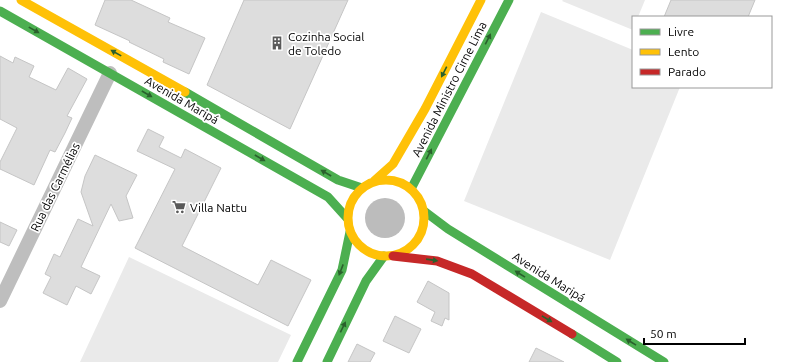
<svg xmlns="http://www.w3.org/2000/svg" width="788" height="362" font-family="Ubuntu,sans-serif">
	<style>
		.green { fill: #eaeaea }
		.water { fill: #bcbcbc }
		.building { fill: #ddd; stroke: #c5c5c5 }
		.lines { fill: none; stroke-linecap: round; stroke-linejoin: round }
		.street { stroke: #bebebe; stroke-width: 14 }
		.fast { stroke: #4caf50; stroke-width: 9 }
		.slow { stroke: #ffc107; stroke-width: 9 }
		.jam { stroke: #c62828; stroke-width: 9 }
		.oneway { fill: #2a602c }
		.labels { text-anchor: middle; dominant-baseline: central; stroke-width: 3.5; stroke-linejoin: round; paint-order: stroke }
		.poi-label { font-size: 12px; fill: #000; stroke: #fff; text-anchor: start }
		.street-label { font-size: 12px; fill: #000; stroke: #fff }
	</style>
	<rect width="100%" height="100%" fill="#fff"/>
	<path class="green" d="M563,0H645L638,17H633V30L562,1Z
		M541,12L633,50V87H680L610,260L464,201Z
		M129,257L291,335L278,362H80Z"/>
	<path class="water" d="M365 218a20 20 0 1 1 40 0a20 20 0 1 1-40 0Z"/>
	<path class="building" d="M105,0H131L170,18L168,22L205,38L189,74L163,62L164,59L129,42L130,41L95,25Z
		M244,0H348L290,129L207,85Z
		M671,0H755L748,17H664Z
		M0,56L13,63L15,57L34,66L29,77L56,90L68,68L87,79L67,116L72,118L65,133L55,152L50,150L34,185L0,169V162L17,128L0,119Z
		M148,129L164,137L159,147L181,158L185,149L221,168L182,246L258,285L271,260L311,280L288,326L135,248L175,169L137,151Z
		M95,155L137,175L126,196L133,218L119,221L111,204L81,267L100,276L91,294L76,286L67,305L43,293L51,277L45,274L54,254L60,257L78,219L93,226L81,192L85,176Z
		M0,222L17,230L9,246L0,242Z
		M428,281L449,293V320L445,318L442,326L431,321L435,312L417,302Z
		M395,316L421,329L409,353L383,341Z
		M357,344L375,353L370,362H348Z
		M536,348L564,362H529Z"/>
	<g class="lines">
		<path class="street" d="M0,301L110,73"/>
		<path class="fast" d="M0,11L328,197L347,218
			M185,92L338,180L362,188
			M411,189L509,0
			M424,211L448,229L664,362
			M572,334L617,362
			M297,362L342,270L350,232
			M327,362L366,281L384,256"/>
		<path class="slow" d="M21,0L185,92
			M348 218a38 38 0 1 1 76 0a38 38 0 1 1-76 0Z
			M374,181L393,164L425,109L481,0"/>
		<path class="jam" d="M393,256L437,261L472,274L572,334"/>
	</g>
	<defs><path id="oneway-solid" d="M-6-.8H1V-3.2L6.5 0L1 3.2V.8H-6Z"/></defs>
	<g class="oneway">
		<use href="#oneway-solid" transform="translate(34 30) rotate(29)"/>
		<use href="#oneway-solid" transform="translate(488 39) rotate(-63)"/>
		<use href="#oneway-solid" transform="translate(116 53) rotate(-151)"/>
		<use href="#oneway-solid" transform="translate(444 72) rotate(117)"/>
		<use href="#oneway-solid" transform="translate(147 94) rotate(30)"/>
		<use href="#oneway-solid" transform="translate(429 154) rotate(-63)"/>
		<use href="#oneway-solid" transform="translate(260 158) rotate(30)"/>
		<use href="#oneway-solid" transform="translate(326 173) rotate(-150)"/>
		<use href="#oneway-solid" transform="translate(432 260) rotate(8)"/>
		<use href="#oneway-solid" transform="translate(341 270) rotate(111)"/>
		<use href="#oneway-solid" transform="translate(520 274) rotate(-148)"/>
		<use href="#oneway-solid" transform="translate(547 319) rotate(31)"/>
		<use href="#oneway-solid" transform="translate(343 327) rotate(-64)"/>
		<use href="#oneway-solid" transform="translate(631 342) rotate(-148)"/>
	</g>
	<defs>
		<g id="building-bare" transform="scale(1.08)"><path d="M-4-6H4V6H1V3H-1V6H-4ZM-2.5-4.3h1.7v1.8h-1.7ZM.8-4.3h1.7v1.8H.8ZM-2.5-1h1.7V.8h-1.7ZM.8-1h1.7V.8H.8Z" fill="#595959" stroke="#fff" stroke-width="2.5" paint-order="stroke"/></g>
		<g id="supermarket-bare" transform="scale(1.08)"><path d="M-6-5.5h2.5l.6 2H6L4.5 2H-2.5L-4.4-4H-6ZM-1.5 3.2a1.3 1.3 0 1 0 .1 0ZM3 3.2a1.3 1.3 0 1 0 .1 0Z" fill="#595959" stroke="#fff" stroke-width="2.5" paint-order="stroke"/></g>
	</defs>
	<g fill-rule="evenodd">
		<use href="#building-bare" x="277" y="43"/>
		<use href="#supermarket-bare" x="179" y="207"/>
	</g>
	<g class="labels">
		<g class="poi-label">
			<text x="288" y="36">Cozinha Social<tspan x="288" dy="14">de Toledo</tspan></text>
			<text x="190" y="207">Villa Nattu</text>
		</g>
		<g class="street-label">
			<text transform="translate(449 89) rotate(-63)">Avenida Ministro Cirne Lima</text>
			<text transform="translate(182 100) rotate(30)">Avenida Maripá</text>
			<text transform="translate(55 187) rotate(-64)">Rua das Carmélias</text>
			<text transform="translate(549 277) rotate(32)">Avenida Maripá</text>
		</g>
	</g>
	<rect x="632" y="16" width="140" height="72" fill="#ffffff" stroke="#999999"/>
	<rect x="640" y="29" width="20" height="6" fill="#4caf50" stroke="#999999"/>
	<text x="668" y="36" font-size="12" fill="#000000">Livre</text>
	<rect x="640" y="49" width="20" height="6" fill="#ffc107" stroke="#999999"/>
	<text x="668" y="56" font-size="12" fill="#000000">Lento</text>
	<rect x="640" y="69" width="20" height="6" fill="#c62828" stroke="#999999"/>
	<text x="668" y="76" font-size="12" fill="#000000">Parado</text>
	<path d="M644 338v6h101v-6" fill="none" stroke="#000000" stroke-width="2"/>
	<text x="650" y="338" font-size="12" fill="#000000" stroke="#ffffff" stroke-width="3" paint-order="stroke">50 m</text>
</svg>
